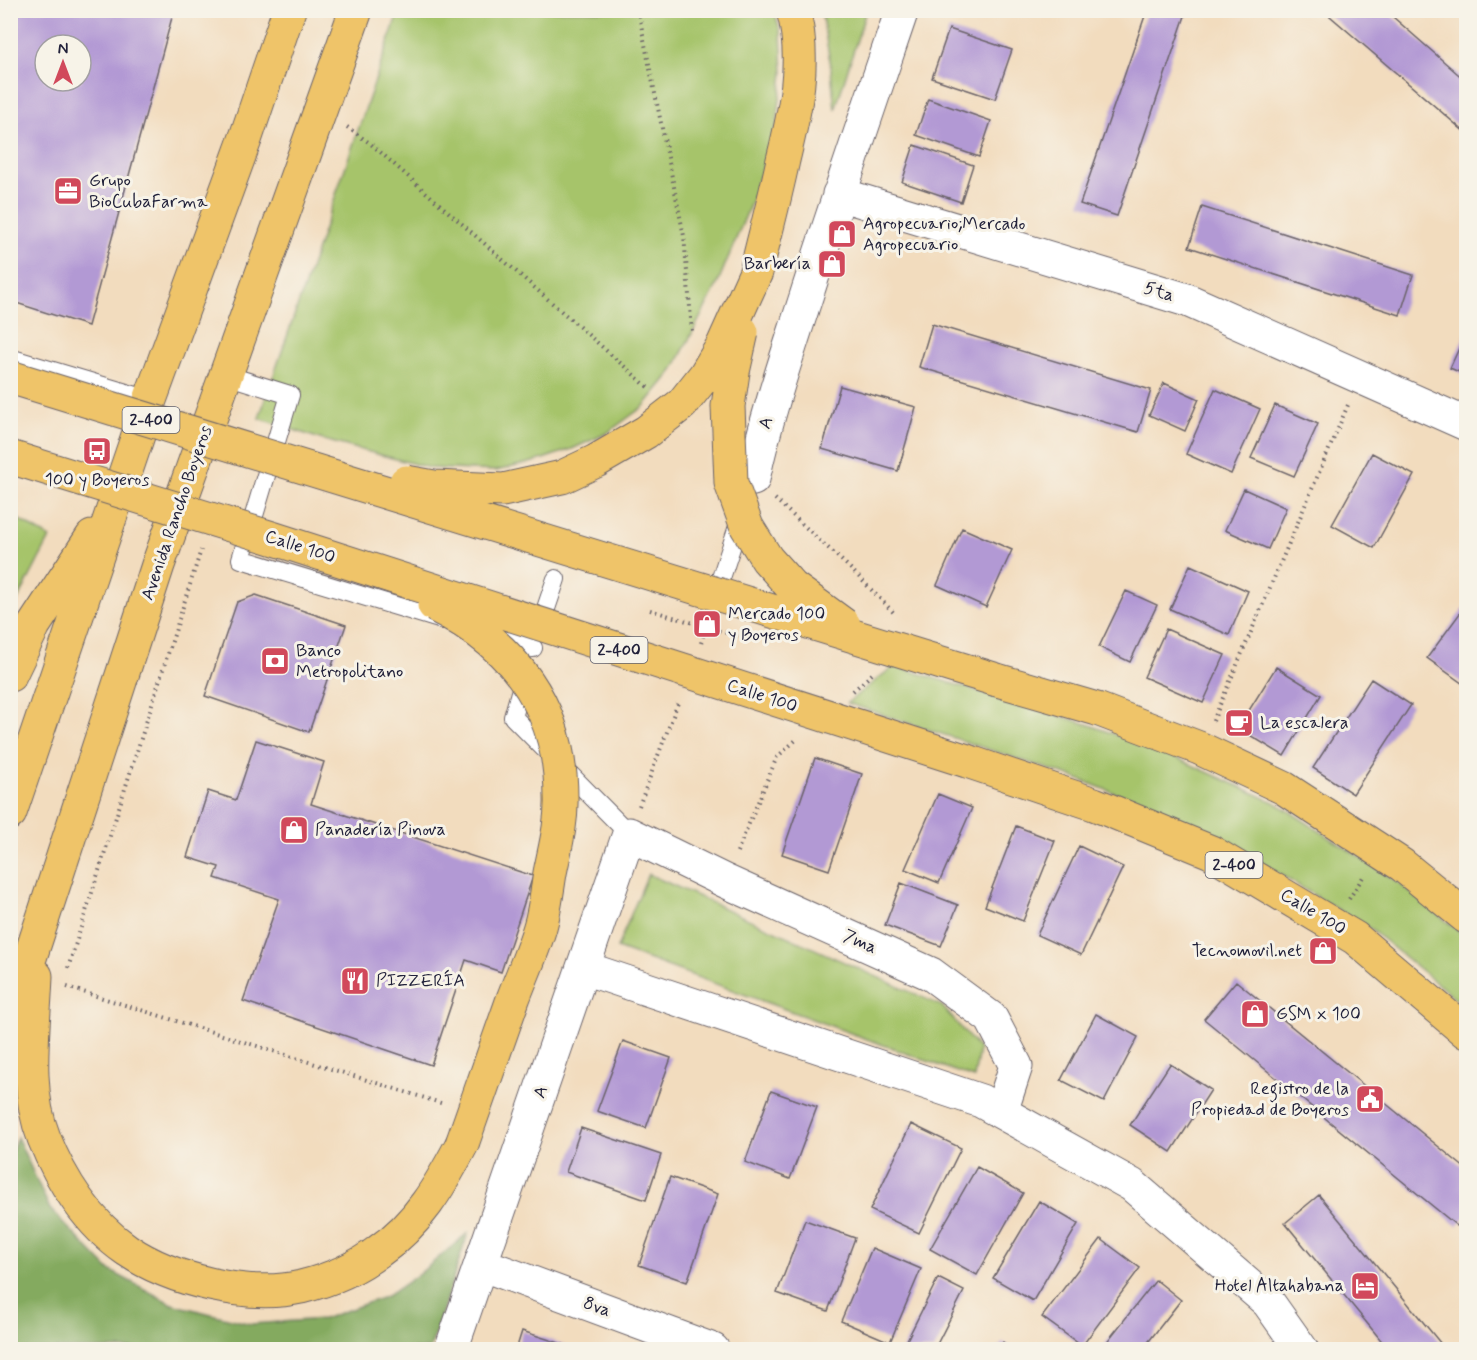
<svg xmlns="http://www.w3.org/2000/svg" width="1477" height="1360" font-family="Mynerve,sans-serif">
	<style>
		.green { fill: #a6c46b; stroke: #647353; stroke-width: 1.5 }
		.forest { fill: #84aa5f; stroke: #53664d; stroke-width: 1.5 }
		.building { fill: #b299d4; fill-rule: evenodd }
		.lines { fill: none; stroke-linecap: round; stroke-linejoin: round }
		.service-casing { stroke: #6b6369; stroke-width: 20 }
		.minor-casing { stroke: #6b6369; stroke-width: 35 }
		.trunk-casing { stroke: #6b6369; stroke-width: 35 }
		.path { stroke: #6b6369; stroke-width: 4; stroke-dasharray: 1.5 4.5; stroke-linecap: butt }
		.service { stroke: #fff; stroke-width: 18 }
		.minor { stroke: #fff; stroke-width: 33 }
		.trunk { stroke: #efc469; stroke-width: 33 }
		.trunk-bridge-casing { stroke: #6b6369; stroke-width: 35; stroke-linecap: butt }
		.trunk-bridge { stroke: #efc469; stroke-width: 33 }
		.labels { text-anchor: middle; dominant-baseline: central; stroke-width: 6; stroke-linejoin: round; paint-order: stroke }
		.shield { fill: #f7f3e8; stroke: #62616f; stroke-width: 1.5 }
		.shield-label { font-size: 16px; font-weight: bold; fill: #22223b }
		.poi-label { font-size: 18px; fill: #22223b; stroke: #f7f3e8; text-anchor: start }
		.street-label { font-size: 18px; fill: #22223b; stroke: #f7f3e8 }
	</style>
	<rect width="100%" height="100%" fill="#f7f3e8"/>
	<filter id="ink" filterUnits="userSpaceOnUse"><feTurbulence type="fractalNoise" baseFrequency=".0167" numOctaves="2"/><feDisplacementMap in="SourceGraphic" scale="12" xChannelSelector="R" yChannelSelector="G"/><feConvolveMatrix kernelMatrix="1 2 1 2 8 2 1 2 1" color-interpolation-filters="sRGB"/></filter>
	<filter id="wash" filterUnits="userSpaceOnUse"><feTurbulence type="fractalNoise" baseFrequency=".008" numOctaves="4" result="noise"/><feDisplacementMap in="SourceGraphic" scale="24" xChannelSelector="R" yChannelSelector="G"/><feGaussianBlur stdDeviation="1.35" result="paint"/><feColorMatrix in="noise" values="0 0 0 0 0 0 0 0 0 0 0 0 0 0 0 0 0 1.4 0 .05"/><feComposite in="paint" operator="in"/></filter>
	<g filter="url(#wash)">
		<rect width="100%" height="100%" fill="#f2dcbe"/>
		<path class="green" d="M399,11H774L781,33L783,73L777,124L751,203L716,287L672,372L644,406L607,433L572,449L537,461L496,471L430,468L320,439L259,418Z
			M821,11H866L835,110L830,61Z
			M11,515L50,538L11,613Z
			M894,666L1090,725L1172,756L1278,804L1395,880L1466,937V1007L1369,928L1213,834L1131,799L1070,776L847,703Z
			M648,874L942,1006L979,1049L974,1078L617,948Z"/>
		<path class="forest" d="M17,1137L50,1209L109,1270L172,1304L251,1324L323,1319L387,1296L419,1274L468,1233L430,1349H11L10,1157Z"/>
		<g id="blocks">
			<path class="building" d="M10,10H174L88,326L10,301ZM45,45H81V81H45Z
				M1147,10H1187L1117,216L1080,204Z
				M1323,10H1385L1466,81V133Z
				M949,29L1012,50L995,99L932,78Z
				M928,99L991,121L979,157L916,135Z
				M914,145L973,165L961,202L902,182Z
				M1202,207L1413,275L1400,315L1189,247Z
				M932,324L1151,390L1138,432L919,367Z
				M1466,333V375L1450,368Z
				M1164,383L1199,399L1185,431L1149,415Z
				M840,386L916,407L898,471L822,449Z
				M1215,389L1260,409L1231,474L1186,454Z
				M1275,405L1318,424L1294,476L1251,458Z
				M1372,453L1414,475L1374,548L1332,525Z
				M1244,489L1286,508L1268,549L1225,530Z
				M962,528L1012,550L986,607L937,585Z
				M1190,565L1248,591L1229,635L1170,609Z
				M1126,591L1157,605L1130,662L1099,647Z
				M256,595L346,625L309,732L205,696L237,602Z
				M1466,605V686L1427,658Z
				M1166,629L1225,655L1203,703L1144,677Z
				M1276,667L1321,695L1284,756L1238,728Z
				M1371,679L1411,705L1353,794L1313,768Z
				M256,740L324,762L311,804L533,876L501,972L466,960L431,1065L243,1001L279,899L215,878L219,867L187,857L208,791L236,800Z
				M815,758L862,774L829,870L782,854Z
				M938,794L972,808L939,883L905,869Z
				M1016,826L1055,841L1023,921L985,906Z
				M1079,846L1123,867L1081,955L1037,935Z
				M901,883L958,905L941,946L885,925Z
				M1236,981L1466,1169V1215L1457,1226L1204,1019Z
				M1096,1014L1138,1037L1104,1102L1061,1080Z
				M623,1041L671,1058L646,1128L597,1111Z
				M1170,1064L1211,1090L1171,1152L1130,1125Z
				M771,1091L817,1107L790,1179L745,1162Z
				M911,1124L961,1148L919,1233L870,1210Z
				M581,1128L661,1155L646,1200L566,1172Z
				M977,1167L1023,1193L977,1275L930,1249Z
				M670,1177L718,1194L687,1282L639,1265Z
				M1319,1195L1446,1350H1389L1285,1223Z
				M1039,1201L1078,1224L1033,1301L993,1278Z
				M805,1220L855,1238L828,1311L777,1293Z
				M1101,1239L1140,1268L1082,1346L1042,1317Z
				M872,1248L921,1269L890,1342L841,1321Z
				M938,1278L964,1291L934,1350H902Z
				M1156,1280L1181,1300L1142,1350H1113L1105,1344Z
				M522,1331L578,1349V1350H516Z
				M1003,1342L1013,1350H997Z"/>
		</g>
	</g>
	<g filter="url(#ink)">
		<use href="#blocks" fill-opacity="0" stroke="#6b6369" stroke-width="1.5"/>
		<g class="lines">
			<g class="service-casing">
				<path id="service" d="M10,358L150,400
					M226,375L290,395L241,559L442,620
					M721,578L742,514
					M538,632L556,579
					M494,637L533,648
					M525,675L513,717L629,834"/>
			</g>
			<g class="minor-casing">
				<path id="minor" d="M839,194L1187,300L1466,424
					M753,479C766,418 786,359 805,300C836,203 869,107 902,10
					M584,968L981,1101L1132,1185L1268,1302L1302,1350
					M481,1264L713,1350
					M451,1350L629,834L725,881L931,974L991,1018L1016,1066L1001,1112"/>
			</g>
			<g class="trunk-casing">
				<path id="trunk" d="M756,272C765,235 775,198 783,160C795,111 807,60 793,10
					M10,675L34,625L92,537
					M997,680L1097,709L1199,748L1284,788L1402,865L1466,917
					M967,761L1094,804L1211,852L1355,938L1466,1032
					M10,813L150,400L246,137L289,10
					M36,976C34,1029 24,1088 44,1138C61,1181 89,1224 127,1250C171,1280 248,1299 301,1287C329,1280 357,1268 379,1251C418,1224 440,1186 462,1144
					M10,1019L158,565L356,10"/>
			</g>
			<path class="path" d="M638,10L684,236L692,331
				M347,127L371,144L650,389
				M775,499L852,570L895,614
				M650,610L740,637
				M701,643L706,627
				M853,691L872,674
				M1213,721L1348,405
				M639,806L679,700
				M737,852L777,757L797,739
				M1349,899L1363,877
				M68,968L201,550
				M67,987L444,1104"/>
			<use href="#service" class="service"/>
			<use href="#minor" class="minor"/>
			<use href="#trunk" class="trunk"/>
			<g class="trunk-bridge-casing">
				<path id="trunk-bridge" d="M742,332L733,372L728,406L731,483L747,527L767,559L792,587L844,625
					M10,377L997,680
					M10,457L272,538L967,761
					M406,482L434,487L503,490L562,477L596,461L646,432L682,404L705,375L723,345L756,272
					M434,605C513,644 561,706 561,797C562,823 555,848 550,873C547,891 545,910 540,927C533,951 522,975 513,999C496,1048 479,1096 462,1144"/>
			</g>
			<use href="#trunk-bridge" class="trunk-bridge"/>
		</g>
	</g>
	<defs>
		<g id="office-square" transform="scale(1.5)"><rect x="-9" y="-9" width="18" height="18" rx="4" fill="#d1495b" stroke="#f7f3e8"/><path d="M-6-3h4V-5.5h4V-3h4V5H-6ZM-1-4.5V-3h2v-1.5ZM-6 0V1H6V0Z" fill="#fff"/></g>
		<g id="shop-square" transform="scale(1.5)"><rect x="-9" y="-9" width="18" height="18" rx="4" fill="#d1495b" stroke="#f7f3e8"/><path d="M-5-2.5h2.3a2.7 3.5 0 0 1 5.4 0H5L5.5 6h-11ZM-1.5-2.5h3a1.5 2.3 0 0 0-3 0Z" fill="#fff"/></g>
		<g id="bus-square" transform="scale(1.5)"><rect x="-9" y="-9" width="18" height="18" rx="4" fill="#d1495b" stroke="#f7f3e8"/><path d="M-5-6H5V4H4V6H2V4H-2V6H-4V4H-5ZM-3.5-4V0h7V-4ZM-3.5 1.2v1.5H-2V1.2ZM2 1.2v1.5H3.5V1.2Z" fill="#fff"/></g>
		<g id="bank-square" transform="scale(1.5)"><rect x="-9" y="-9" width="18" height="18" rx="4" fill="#d1495b" stroke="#f7f3e8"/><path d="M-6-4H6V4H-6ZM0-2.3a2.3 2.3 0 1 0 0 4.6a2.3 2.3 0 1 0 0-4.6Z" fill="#fff"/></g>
		<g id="cafe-square" transform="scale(1.5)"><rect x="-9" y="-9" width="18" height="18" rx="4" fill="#d1495b" stroke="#f7f3e8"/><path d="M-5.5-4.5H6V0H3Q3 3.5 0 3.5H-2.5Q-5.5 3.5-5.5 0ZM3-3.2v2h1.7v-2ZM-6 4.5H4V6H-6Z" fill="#fff"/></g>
		<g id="restaurant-square" transform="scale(1.5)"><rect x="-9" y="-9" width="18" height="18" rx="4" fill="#d1495b" stroke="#f7f3e8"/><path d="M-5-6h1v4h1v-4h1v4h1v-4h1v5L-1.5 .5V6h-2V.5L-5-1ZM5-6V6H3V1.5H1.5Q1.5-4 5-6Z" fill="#fff"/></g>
		<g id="civic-square" transform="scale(1.5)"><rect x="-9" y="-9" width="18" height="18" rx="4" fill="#d1495b" stroke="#f7f3e8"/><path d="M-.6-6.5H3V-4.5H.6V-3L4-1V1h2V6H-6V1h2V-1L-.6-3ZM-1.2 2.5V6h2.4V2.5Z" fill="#fff"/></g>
		<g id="hotel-square" transform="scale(1.5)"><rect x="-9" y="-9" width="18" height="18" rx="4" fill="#d1495b" stroke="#f7f3e8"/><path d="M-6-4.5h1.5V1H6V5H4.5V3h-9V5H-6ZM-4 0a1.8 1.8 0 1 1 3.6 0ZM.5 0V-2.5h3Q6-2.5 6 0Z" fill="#fff"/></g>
	</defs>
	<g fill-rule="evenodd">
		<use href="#office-square" x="68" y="191"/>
		<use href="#shop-square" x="842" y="234"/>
		<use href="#shop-square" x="832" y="264"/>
		<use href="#bus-square" x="97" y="451"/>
		<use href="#shop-square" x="707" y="624"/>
		<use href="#bank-square" x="275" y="661"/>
		<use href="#cafe-square" x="1239" y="723"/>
		<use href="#shop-square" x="294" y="830"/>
		<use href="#shop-square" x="1323" y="951"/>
		<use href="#restaurant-square" x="355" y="981"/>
		<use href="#shop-square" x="1255" y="1014"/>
		<use href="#civic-square" x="1370" y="1099"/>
		<use href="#hotel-square" x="1365" y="1286"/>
	</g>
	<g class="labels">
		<g class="shield">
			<rect x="122.5" y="407" width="57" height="26" rx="4.5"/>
			<rect x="590.5" y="637" width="57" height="26" rx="4.5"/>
			<rect x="1205.5" y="852" width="57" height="26" rx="4.5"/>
		</g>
		<g class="shield-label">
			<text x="151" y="420">2-400</text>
			<text x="619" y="650">2-400</text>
			<text x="1234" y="865">2-400</text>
		</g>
		<g class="poi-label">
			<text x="89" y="181">Grupo<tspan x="89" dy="21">BioCubaFarma</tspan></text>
			<text x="863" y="224">Agropecuario;Mercado<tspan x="863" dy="21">Agropecuario</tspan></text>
			<text x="811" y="264" text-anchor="end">Barbería</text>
			<text x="97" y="480" text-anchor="middle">100 y Boyeros</text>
			<text x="728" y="614">Mercado 100<tspan x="728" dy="21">y Boyeros</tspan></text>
			<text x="296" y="651">Banco<tspan x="296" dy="21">Metropolitano</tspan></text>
			<text x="1260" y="723">La escalera</text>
			<text x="315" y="830">Panadería Pinova</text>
			<text x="1302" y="951" text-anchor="end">Tecnomovil.net</text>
			<text x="376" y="981">PIZZERÍA</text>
			<text x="1276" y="1014">GSM x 100</text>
			<text x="1349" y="1089" text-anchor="end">Registro de la<tspan x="1349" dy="21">Propiedad de Boyeros</tspan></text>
			<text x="1344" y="1286" text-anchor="end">Hotel Altahabana</text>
		</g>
		<g class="street-label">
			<text transform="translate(1159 292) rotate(17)">5ta</text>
			<text transform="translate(766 423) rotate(-74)">A</text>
			<text transform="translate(177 513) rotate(-71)">Avenida Rancho Boyeros</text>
			<text transform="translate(300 547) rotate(18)">Calle 100</text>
			<text transform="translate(762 696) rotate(18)">Calle 100</text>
			<text transform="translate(1313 912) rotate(31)">Calle 100</text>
			<text transform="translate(860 942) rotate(24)">7ma</text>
			<text transform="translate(541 1092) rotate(-71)">A</text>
			<text transform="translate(597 1307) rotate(20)">8va</text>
		</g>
	</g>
	<rect width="1477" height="1360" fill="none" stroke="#f7f3e8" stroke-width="36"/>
	<g transform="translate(63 63)"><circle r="28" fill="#f7f3e8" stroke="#a29fa3" stroke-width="1.5"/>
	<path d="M0-4.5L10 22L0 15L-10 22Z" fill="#d1495b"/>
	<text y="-9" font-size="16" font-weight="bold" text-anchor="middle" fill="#22223b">N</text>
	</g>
</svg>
